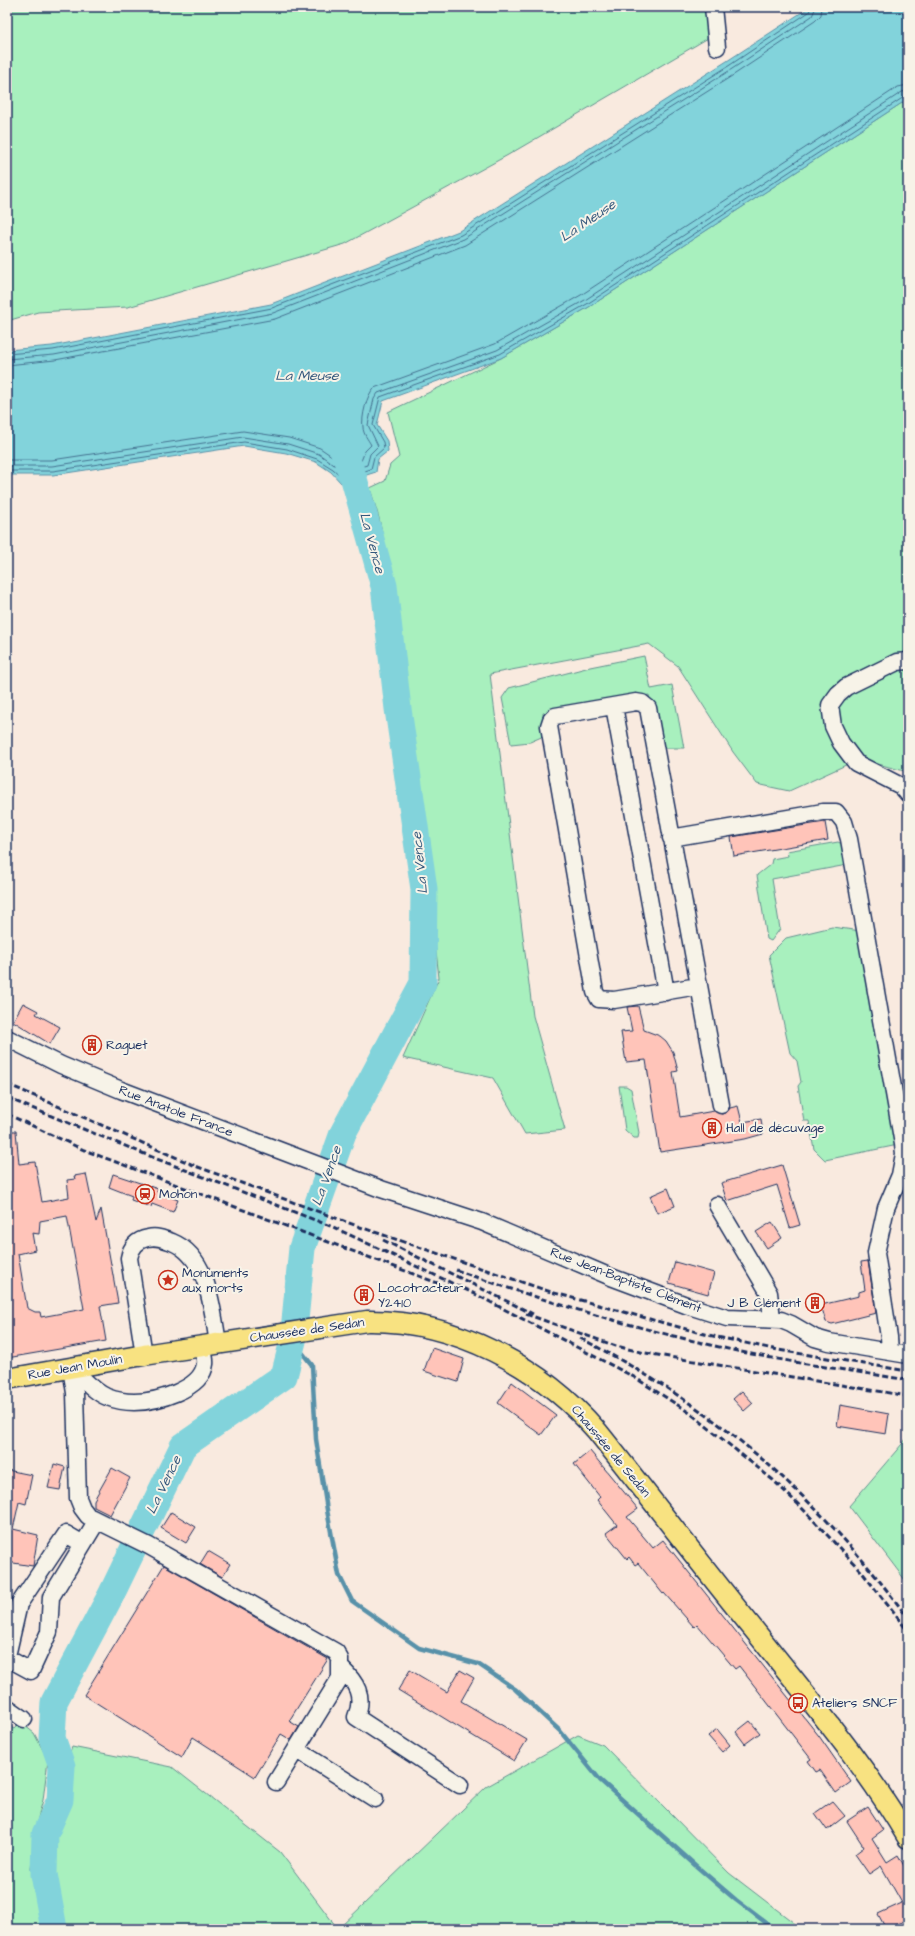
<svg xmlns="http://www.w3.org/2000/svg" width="915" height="1936" font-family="'Architects Daughter',sans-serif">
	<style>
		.green { fill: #a8f0be; stroke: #62908e }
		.water { fill: #82d3db; stroke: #5991a9 }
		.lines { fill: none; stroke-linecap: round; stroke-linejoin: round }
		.shore { stroke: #447190; stroke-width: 1 }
		.stream { stroke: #5991a9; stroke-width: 4.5 }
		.river { stroke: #82d3db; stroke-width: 27 }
		.building { fill: #ffc4b9; stroke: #1b2f5e; fill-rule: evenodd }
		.minor-casing { stroke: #1b2f5e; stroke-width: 19 }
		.major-casing { stroke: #1b2f5e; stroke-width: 23 }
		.minor { stroke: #f7f3e8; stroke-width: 16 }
		.major { stroke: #f8e281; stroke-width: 20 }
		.rail { stroke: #1b2f5e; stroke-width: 3; stroke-dasharray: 6 3; stroke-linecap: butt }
		.labels { text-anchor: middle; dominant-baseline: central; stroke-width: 4; stroke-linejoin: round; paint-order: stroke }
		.poi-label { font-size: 13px; fill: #1b2f5e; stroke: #f7f3e8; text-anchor: start }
		.street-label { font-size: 13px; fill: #1b2f5e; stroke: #f7f3e8 }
		.water-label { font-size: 14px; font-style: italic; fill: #35587d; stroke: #f7f3e8 }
	</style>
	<rect width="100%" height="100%" fill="#f9eadf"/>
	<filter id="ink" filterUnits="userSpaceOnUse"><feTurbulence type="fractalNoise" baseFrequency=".025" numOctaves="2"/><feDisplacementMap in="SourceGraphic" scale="8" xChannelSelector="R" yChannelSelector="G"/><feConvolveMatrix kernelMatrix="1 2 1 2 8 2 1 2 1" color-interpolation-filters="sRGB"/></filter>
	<g filter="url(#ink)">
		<path class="green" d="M7,7H713L715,34L508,155L345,244L128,307L38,312L7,321Z
			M908,99V772L859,759L789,791L757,784L733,752L678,666L649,644L490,674L533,1016L565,1130L525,1134L493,1078L403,1058L439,978L398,604L379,518L370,488L385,481L390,465L399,457L388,412L501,358L589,307Z
			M644,656L651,689L672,685L684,748H659L649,695L543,713L546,735L530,742L511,744L502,698L509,688L590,667Z
			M838,842L842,844L847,865L772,879L780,929L771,941L767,939L757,875L771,864L772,859L788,856L787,851Z
			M832,927L861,931L898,1145L825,1160L814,1149L809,1121H804L798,1086L801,1082L797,1061L790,1053L769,955L786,938Z
			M619,1086H626L631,1089L639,1133L638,1138H634L625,1130Z
			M908,1437V1584L849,1506Z
			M20,1722L34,1733L48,1760L43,1800L34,1832L31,1869L43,1929H7V1725L14,1729Z
			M578,1735L603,1745L729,1873L802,1929H338L486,1787Z
			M72,1747L172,1767L280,1852L338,1929H53L41,1838Z"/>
		<path class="water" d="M810,7H908V99L589,307L501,358L383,401L377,425L387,441L388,451L378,459L376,472L341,483L331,472L316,462L286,453L244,446L53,475H7V350L52,346L271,304L459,231L727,61Z"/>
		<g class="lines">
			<path class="shore" d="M7,354L53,350L272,308L461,235L730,65L809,12L811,7
				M7,359L54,355L273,313L463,239L732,69L812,16L816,7
				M7,365L55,360L275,319L465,245L735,74L815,21L821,15L822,7
				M7,460H52L243,431L289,438L320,448L345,465L361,461L365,451L371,445C368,439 363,434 363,427C361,418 367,394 374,388L495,344L581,295L898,87L908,85
				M7,466H52L243,437L288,444L319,454L344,472L367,465L370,454L378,446L368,425L374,399L378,393L497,350L585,300L902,92L908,91
				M7,471H53L244,442L287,449L317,459L333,469L343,478L371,469L374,457L384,448L383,442L373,425L380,397L500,354L587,304L904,97L908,96"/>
			<path class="stream" d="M293,1341L312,1365L316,1439L327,1510L339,1575L352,1601L419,1648L478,1664L515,1689L560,1731L600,1780L695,1865L736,1900L769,1925L772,1929"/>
			<path class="river" d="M54,1929L44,1874L45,1834L60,1800L62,1766L52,1738L54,1702L111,1595L183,1446L284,1376L293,1341L302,1248L343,1133L423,983L424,889L398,709L384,586L354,479L341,444"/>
		</g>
		<path class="building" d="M825,822L828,840L734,856L731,837Z
			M23,1003L38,1011L36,1014L60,1027L50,1044L13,1021Z
			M638,1006L644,1030L660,1036L666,1041L673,1052L678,1071L673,1072L680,1117L714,1111L722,1114L727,1112L730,1108L738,1106L742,1122L761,1119L763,1134L745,1139L660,1152L646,1060L626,1062L621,1032L632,1031L627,1007Z
			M7,1131H16L19,1164L35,1162L42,1202L69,1197L67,1180L75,1179L74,1176L86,1174L96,1222L101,1209L118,1303L100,1306L106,1341L7,1358ZM67,1216L84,1309L41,1317L40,1312H35L27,1308L18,1254L35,1250L32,1233L39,1234L40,1221Z
			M782,1165L800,1225L790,1228L777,1185L727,1201L721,1183Z
			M113,1174L158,1189L157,1192L178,1200L173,1212L152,1204L151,1207L131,1200L132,1196L109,1187Z
			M668,1188L675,1206L657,1213L650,1196Z
			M772,1222L782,1238L767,1248L756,1232Z
			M868,1261L876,1313L832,1324L826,1322L821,1305L859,1296V1292L865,1290L861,1262Z
			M675,1262L714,1273L708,1294L669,1283Z
			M432,1348L464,1359L458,1382L424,1371Z
			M512,1382L556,1415L541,1435L498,1403Z
			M742,1391L753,1403L744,1411L733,1399Z
			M840,1405L889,1414L886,1434L837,1426Z
			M590,1451L638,1509L627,1517L653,1548L663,1540L819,1736L851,1782L836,1793L820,1770L816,1772L808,1761L811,1759L739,1666L735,1669L697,1624L694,1627L664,1593L663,1594L638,1563L635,1565L629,1557L627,1559L606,1533L617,1525L597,1500L600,1497L574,1464Z
			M54,1464L65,1467L60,1490L48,1488Z
			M112,1468L130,1478L110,1515L94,1507V1500Z
			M7,1470L32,1475L26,1504L19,1502L13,1529L38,1535L33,1566L7,1562Z
			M171,1512L196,1527L186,1543L161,1528Z
			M208,1551L230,1564L222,1577L200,1564Z
			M164,1565L328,1659L289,1721L299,1727L291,1740L281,1734L255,1777L193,1737L182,1757L84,1695Z
			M410,1670L447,1692L460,1670L474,1678L461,1701L527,1740L514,1761L398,1690Z
			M750,1721L760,1733L745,1744L736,1732Z
			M717,1729L730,1745L722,1752L708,1736Z
			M832,1801L845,1816L827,1830L815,1813Z
			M868,1807L883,1830L872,1838L887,1862L898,1855L908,1873V1919L886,1929L878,1914L902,1903L881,1866L869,1874L855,1854L864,1847L847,1821Z"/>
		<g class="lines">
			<g class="minor-casing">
				<path id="minor" d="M713,7L717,47
					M908,661L897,662L846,687L838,694L830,705L833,726L841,743L856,763L901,786L908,794
					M614,706L666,992
					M671,838L823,812H836L844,822L849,839L903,1144L904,1154L900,1175
					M698,986L614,1000L599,999L595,992L549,726L551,720L555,716L636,702L642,703L648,708L721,1105
					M7,1038L61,1065L121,1090L381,1189L482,1222L611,1277L686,1305L727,1318L781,1320L791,1324L815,1338L829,1342L908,1355
					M717,1205L769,1293L772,1318
					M890,1352L889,1337L876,1253L886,1208L900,1175L908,1169
					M144,1355L129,1258C131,1247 137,1240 148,1238C157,1236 164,1239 172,1242C209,1257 212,1309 218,1343
					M71,1368L75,1393L78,1498L82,1508L88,1516L149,1546L336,1652L340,1659V1678L276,1782
					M71,1368C82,1377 94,1392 107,1397C115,1400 125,1402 134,1402C155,1402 202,1390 205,1364C206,1359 203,1351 202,1346
					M7,1656L19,1604L66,1534L83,1544
					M7,1658L31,1671L49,1632L51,1597L97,1521
					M341,1668C356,1682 365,1696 356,1717L460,1785
					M7,1707L24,1719
					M296,1749L375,1799"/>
			</g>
			<g class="major-casing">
				<path id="major" d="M7,1379L144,1355L367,1321C454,1320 541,1366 597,1431C650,1497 701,1565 755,1631C808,1698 865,1764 908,1838"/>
			</g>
			<use href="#minor" class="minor"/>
			<use href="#major" class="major"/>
			<path class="rail" d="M7,1084L198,1167L360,1227L551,1292L708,1335L778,1350L908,1371
				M7,1098L157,1159L333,1227L475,1294L634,1377L690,1413L773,1480L800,1506L861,1571L908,1631
				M7,1114L84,1150L456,1290
				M383,1240L533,1314
				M456,1270C540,1300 625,1325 711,1345C776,1361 842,1369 908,1380
				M526,1314L616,1346L645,1353L908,1396
				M580,1338C716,1408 817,1495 908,1618"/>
		</g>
	</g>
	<defs>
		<g id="building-ring" transform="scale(1)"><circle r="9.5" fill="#f7f3e8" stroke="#c8321e" stroke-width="1.5"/><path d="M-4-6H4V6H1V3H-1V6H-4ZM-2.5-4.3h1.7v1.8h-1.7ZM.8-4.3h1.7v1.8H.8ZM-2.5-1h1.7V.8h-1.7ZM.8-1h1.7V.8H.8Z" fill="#c8321e"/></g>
		<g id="station-ring" transform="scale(1)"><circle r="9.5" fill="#f7f3e8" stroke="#c8321e" stroke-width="1.5"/><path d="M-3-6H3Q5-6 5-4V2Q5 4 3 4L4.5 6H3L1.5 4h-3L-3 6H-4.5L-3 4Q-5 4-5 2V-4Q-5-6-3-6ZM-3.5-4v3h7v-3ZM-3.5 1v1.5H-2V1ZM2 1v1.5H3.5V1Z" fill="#c8321e"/></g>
		<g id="sight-ring" transform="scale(1)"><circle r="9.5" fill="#f7f3e8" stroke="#c8321e" stroke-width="1.5"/><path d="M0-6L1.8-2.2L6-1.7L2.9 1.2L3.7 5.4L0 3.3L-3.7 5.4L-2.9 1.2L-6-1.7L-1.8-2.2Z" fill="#c8321e"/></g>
		<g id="bus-ring" transform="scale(1)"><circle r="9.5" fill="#f7f3e8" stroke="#c8321e" stroke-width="1.5"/><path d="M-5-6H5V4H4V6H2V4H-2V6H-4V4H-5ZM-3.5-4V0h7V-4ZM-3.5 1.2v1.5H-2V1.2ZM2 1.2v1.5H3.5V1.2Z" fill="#c8321e"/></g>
	</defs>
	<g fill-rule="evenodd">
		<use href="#building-ring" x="92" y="1045"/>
		<use href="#building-ring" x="712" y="1128"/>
		<use href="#station-ring" x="145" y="1194"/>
		<use href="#sight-ring" x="168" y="1280"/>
		<use href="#building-ring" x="364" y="1295"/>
		<use href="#building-ring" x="815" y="1303"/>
		<use href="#bus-ring" x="798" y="1703"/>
	</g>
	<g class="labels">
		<g class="poi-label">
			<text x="106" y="1045">Raguet</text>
			<text x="726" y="1128">Hall de décuvage</text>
			<text x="159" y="1194">Mohon</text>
			<text x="182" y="1273">Monuments<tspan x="182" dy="15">aux morts</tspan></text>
			<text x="378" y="1288">Locotracteur<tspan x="378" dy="15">Y2410</tspan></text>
			<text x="801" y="1303" text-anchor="end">J B Clément</text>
			<text x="812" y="1703">Ateliers SNCF</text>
		</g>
		<g class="street-label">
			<text transform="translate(176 1111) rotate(21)">Rue Anatole France</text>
			<text transform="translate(626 1280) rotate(21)">Rue Jean-Baptiste Clément</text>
			<text transform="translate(307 1330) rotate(-8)">Chaussée de Sedan</text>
			<text transform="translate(75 1367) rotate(-10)">Rue Jean Moulin</text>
			<text transform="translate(611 1451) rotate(50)">Chaussée de Sedan</text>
		</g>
		<g class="water-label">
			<text transform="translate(588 221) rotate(-34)">La Meuse</text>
			<text x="307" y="376">La Meuse</text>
			<text transform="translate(372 543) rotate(75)">La Vence</text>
			<text transform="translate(420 863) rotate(-96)">La Vence</text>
			<text transform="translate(327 1176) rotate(-70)">La Vence</text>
			<text transform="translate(164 1485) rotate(-64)">La Vence</text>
		</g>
	</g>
	<rect width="915" height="1936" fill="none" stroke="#f7f3e8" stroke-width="24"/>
	<rect x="12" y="12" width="891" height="1912" fill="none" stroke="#1b2f5e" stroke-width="1.5" filter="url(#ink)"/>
</svg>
